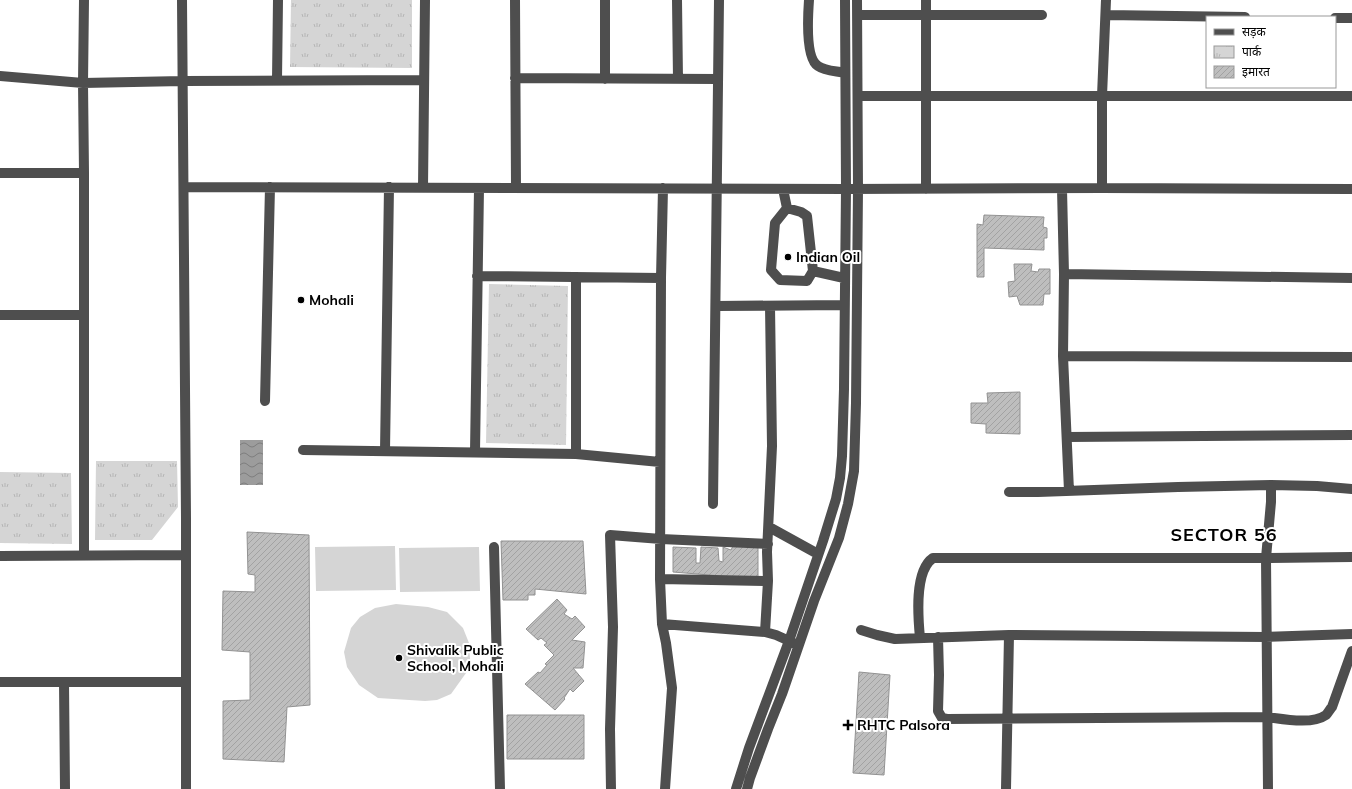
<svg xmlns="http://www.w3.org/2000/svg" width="1352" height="789" font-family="Mulish,'Noto Sans Devanagari',sans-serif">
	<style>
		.park { fill: url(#park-tufts) }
		.garden { fill: #d5d5d5 }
		.water { fill: url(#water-waves) }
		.building { fill: url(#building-hatch); stroke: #929292 }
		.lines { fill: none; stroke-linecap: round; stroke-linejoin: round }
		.minor { stroke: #4e4e4e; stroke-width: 10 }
		.poi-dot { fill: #000; stroke: #fff; stroke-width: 1.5 }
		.labels { text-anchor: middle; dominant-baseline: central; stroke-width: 4; stroke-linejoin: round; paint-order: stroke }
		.poi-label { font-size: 14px; font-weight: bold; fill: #000; stroke: #fff; text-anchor: start }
		.district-label { font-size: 18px; font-weight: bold; letter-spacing: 1px; fill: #000; stroke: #fff }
	</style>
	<defs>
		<pattern id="park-tufts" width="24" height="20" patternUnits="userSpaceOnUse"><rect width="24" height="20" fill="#d5d5d5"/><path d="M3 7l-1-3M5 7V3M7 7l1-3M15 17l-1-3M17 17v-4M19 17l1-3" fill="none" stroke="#b5b5b5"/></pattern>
		<pattern id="water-waves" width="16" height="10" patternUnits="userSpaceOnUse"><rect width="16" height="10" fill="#9c9c9c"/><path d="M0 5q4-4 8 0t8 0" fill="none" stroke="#7d7d7d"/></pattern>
		<pattern id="building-hatch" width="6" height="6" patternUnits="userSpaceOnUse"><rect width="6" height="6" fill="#bebebe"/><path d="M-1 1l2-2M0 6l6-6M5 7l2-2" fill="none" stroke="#a2a2a2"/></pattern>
	</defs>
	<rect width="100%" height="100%" fill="#fff"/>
	<path class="park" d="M291,0H412V68L290,67Z
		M489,284L568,286L566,445L486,443Z
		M96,461H177L178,507L152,540H95Z
		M0,472L71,473L72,544L0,543Z"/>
	<path class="garden" d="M395,546L396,590L316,591L315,547Z
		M479,547L480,591L400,592L399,548Z
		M396,604L428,607L447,612L463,628L469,643L470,659L466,673L451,694L437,700L425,701L378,698L359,685L347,667L344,652L351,628L360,617L375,608Z"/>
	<path class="water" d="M240,440H263V485H240Z"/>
	<path class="building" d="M984,215L1044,217L1043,227L1047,228V238H1044V250L984,248V277H977V224L983,225Z
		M1014,264H1032L1031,271L1038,272L1039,269H1050V294H1044L1043,305H1020L1017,296L1009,297L1008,282L1015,281Z
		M1020,392V434L986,433V424L971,423V403H988L987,393Z
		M247,532L309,535L310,705L287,707L284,762L223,759V701L250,700V652L222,650L223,591L255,592V575L248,574Z
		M501,541H583L586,594L535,589V595H528V600H503Z
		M733,546L758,547V579L673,572V547L696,548V563H700L701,547L718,548L719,561L723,562V547L731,550Z
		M557,599L567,610L564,614L572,619L575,616L585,627L572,640L585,642L583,668H573L584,681L573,692L570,689L564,698L565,699L555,710L525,684L538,672L540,673L547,665L545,664L554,655L544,645L547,643L541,638L538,640L526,629Z
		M859,672L890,675L884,775L853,773Z
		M507,715H584V759H507Z"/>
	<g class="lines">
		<path class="minor" d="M182,0L186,518V789
			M515,0L516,188
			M677,0L678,79
			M809,0C808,14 805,58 818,66C825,71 837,71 845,73
			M926,0V189
			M858,15H1042
			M1106,15L1245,17
			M1335,18H1352
			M0,76L83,83L183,81L424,80
			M515,78L718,79
			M605,79V0
			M277,80L278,0
			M858,96H1352
			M0,173H84
			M184,187L846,189L1102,188L1352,189
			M423,188L425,0
			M663,188L661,278L660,579L662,624L666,643L672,688L665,789
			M1102,188V96L1106,0
			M783,189L787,208L775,223L771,270L780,280L807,281L813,271L844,278
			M1062,189L1064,274L1063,356L1069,491
			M787,208L801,212L807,216L813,271
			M1064,274L1352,278
			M477,276L661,278
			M576,277V454
			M716,306L844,305
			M0,315H84
			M1063,356L1352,357
			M265,401L270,187
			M1067,437L1352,435
			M303,450L576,454L660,462
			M385,451L389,187
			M475,452L479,188
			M1009,492H1038L1178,487L1271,485L1317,486L1352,489
			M713,504L719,0
			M769,527L818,554
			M494,547L500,789
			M0,556L185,555
			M84,556V173L83,83L84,0
			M660,579L768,581
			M662,624L765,632L776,635L796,644
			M861,630L877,635L895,639L1009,635L1266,637L1352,634
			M765,632L768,581L767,552L772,446L770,306
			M938,637L939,675L938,711L942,718L947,719L1267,717C1283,719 1312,725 1326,715C1328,713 1330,709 1332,707L1352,651
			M920,638C918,617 914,571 933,558H1266L1352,557
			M0,682H186
			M64,682L65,789
			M611,789L610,729L613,627L610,535L661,539L768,544
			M736,789L749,748L789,641L823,541L836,499L840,478L842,456L844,389L846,189L845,0
			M747,789L750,778L768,729L782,694L814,601L839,538L848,504L854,471L856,403L858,189L857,0
			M1006,789L1009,635
			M1268,789L1266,558L1271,502V485"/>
	</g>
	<g class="poi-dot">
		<circle cx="788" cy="257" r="4"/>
		<circle cx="301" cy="300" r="4"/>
		<circle cx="399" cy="658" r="4"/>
		<path d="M846 719h4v4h4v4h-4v4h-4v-4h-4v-4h4z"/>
	</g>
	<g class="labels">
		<g class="poi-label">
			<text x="796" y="257">Indian Oil</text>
			<text x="309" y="300">Mohali</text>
			<text x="407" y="650">Shivalik Public<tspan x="407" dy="16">School, Mohali</tspan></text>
			<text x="857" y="725">RHTC Palsora</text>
		</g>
		<g class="district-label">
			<text x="1224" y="534">SECTOR 56</text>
		</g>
	</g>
	<rect x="1206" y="16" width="130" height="72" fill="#ffffff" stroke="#999999"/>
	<rect x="1214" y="29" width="20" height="6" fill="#4e4e4e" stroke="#999999"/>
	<text x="1242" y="36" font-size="12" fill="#000000">सड़क</text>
	<rect x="1214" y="46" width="20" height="12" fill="url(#park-tufts)" stroke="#999999"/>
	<text x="1242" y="56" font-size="12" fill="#000000">पार्क</text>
	<rect x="1214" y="66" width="20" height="12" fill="url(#building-hatch)" stroke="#999999"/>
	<text x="1242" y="76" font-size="12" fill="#000000">इमारत</text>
</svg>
